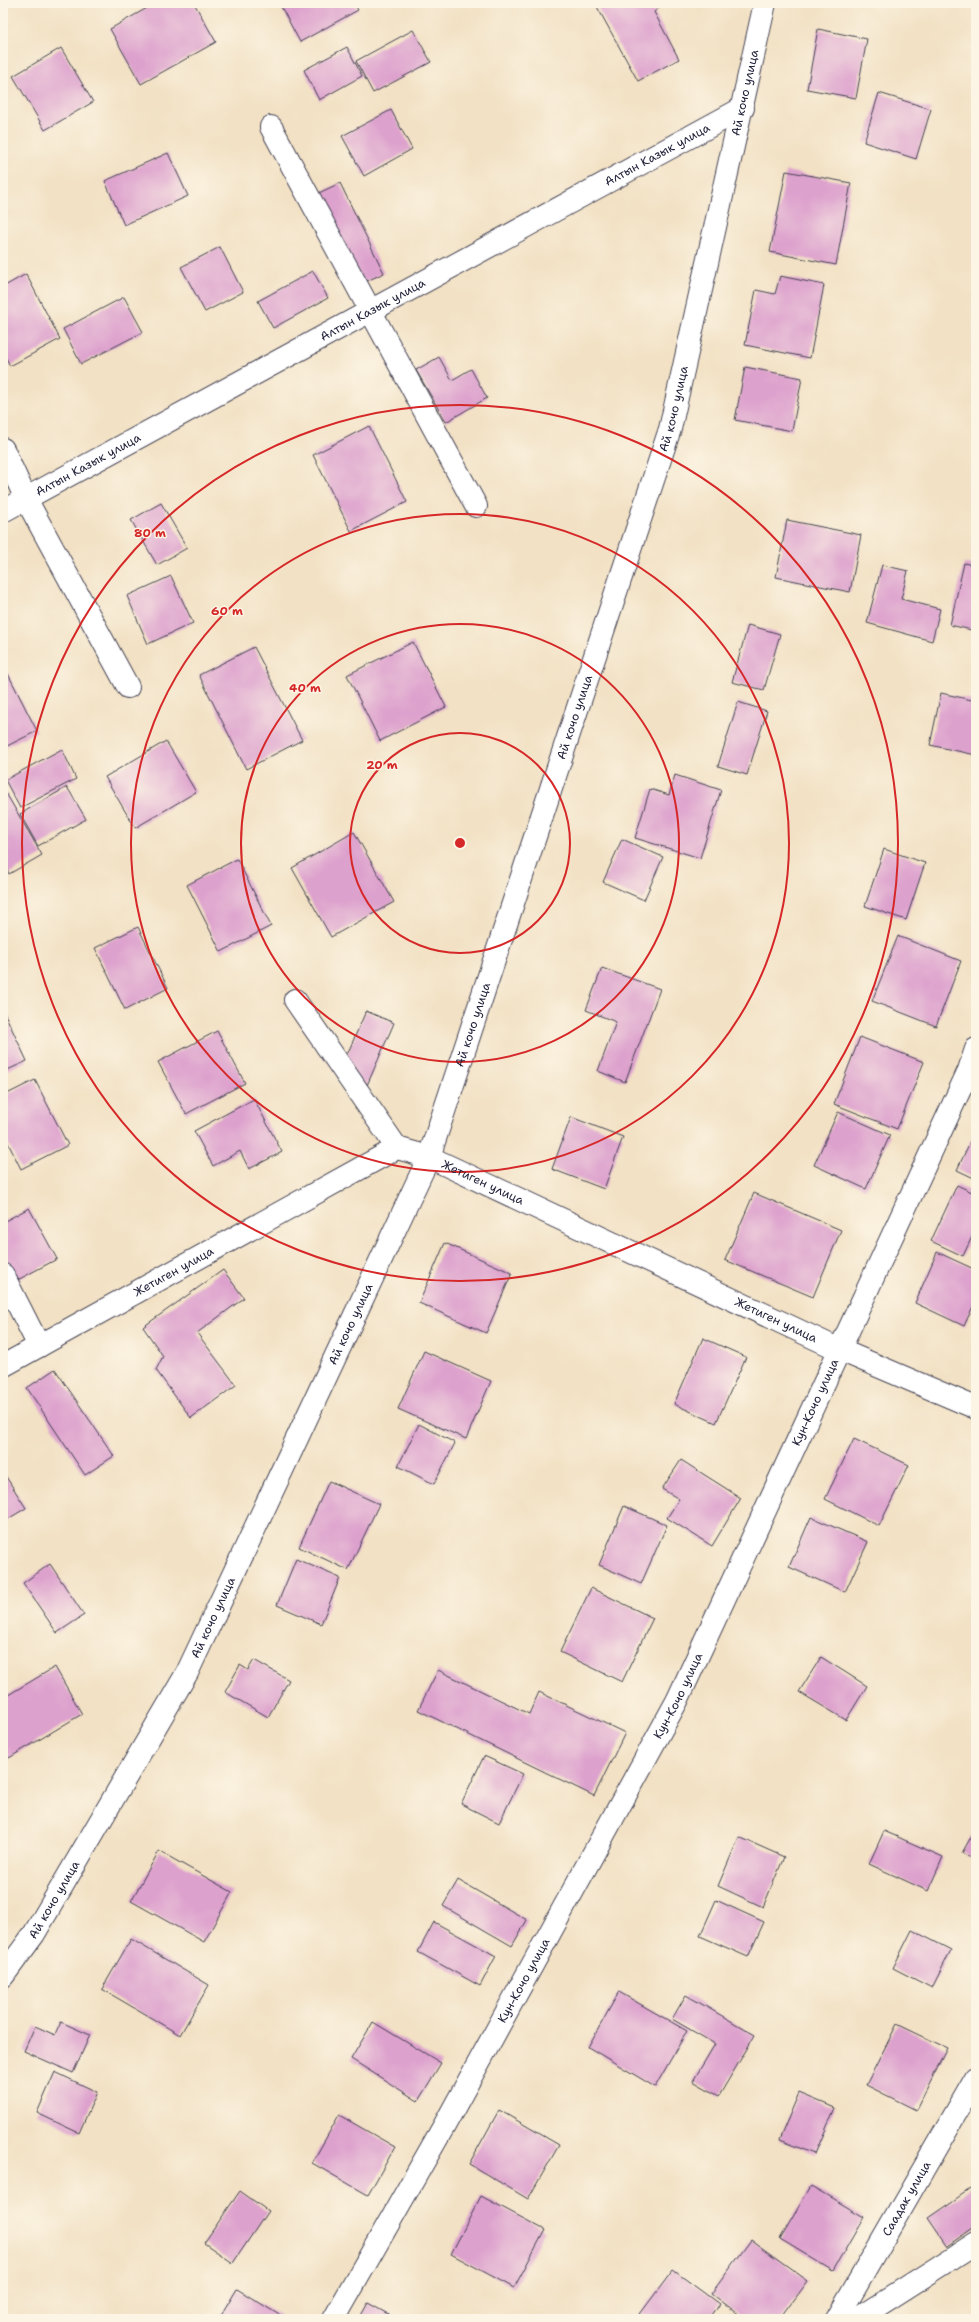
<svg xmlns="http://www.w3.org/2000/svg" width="979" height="2322" font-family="'Shantell Sans',sans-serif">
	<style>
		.building { fill: #dda1cd }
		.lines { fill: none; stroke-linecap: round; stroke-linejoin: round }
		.street-casing { stroke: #413f50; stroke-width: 24 }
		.street { stroke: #fff; stroke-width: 22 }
		.ring { fill: none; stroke: #d62828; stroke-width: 2 }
		.labels { text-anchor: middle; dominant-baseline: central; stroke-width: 3; stroke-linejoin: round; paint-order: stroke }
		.street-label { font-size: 12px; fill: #22223b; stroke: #fcf5e5 }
		.centre { fill: #d62828; stroke: #fcf5e5; stroke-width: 2 }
		.ring-label { font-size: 12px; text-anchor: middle; font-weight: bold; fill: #d62828; stroke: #fcf5e5; stroke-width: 3; stroke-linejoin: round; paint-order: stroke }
	</style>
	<rect width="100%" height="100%" fill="#fcf5e5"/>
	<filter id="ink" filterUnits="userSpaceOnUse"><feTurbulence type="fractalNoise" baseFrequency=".025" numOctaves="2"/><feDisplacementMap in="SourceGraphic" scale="8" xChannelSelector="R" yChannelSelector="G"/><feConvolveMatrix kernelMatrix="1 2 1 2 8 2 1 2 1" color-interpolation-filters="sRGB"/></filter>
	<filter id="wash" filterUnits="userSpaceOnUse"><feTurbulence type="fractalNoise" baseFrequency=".012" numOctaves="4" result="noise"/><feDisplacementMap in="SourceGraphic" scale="16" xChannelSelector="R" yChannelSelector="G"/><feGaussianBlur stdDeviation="0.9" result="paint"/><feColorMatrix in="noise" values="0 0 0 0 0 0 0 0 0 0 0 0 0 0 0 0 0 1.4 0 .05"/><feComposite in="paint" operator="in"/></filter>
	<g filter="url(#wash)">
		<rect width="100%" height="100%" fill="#f2e1c4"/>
		<g id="blocks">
			<path class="building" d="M156,3H194L216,42L141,84L110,29Z
				M279,3H354L358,10L300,42Z
				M595,3H664L654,12L679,59L638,81Z
				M818,29L867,39L856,98L807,89Z
				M413,30L431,62L373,93L356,61Z
				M347,47L362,76L319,100L304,70Z
				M61,48L93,102L45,130L13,76Z
				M879,93L931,109L916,159L864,142Z
				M391,110L412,149L364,176L342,136Z
				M168,153L188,196L124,225L105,181Z
				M786,171L851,183L836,265L770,252Z
				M340,183L384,273L354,287L310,197Z
				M220,247L243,292L205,312L181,267Z
				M313,271L328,298L273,328L258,301Z
				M26,274L60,339L10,366L3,352V287Z
				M780,276L824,285L810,358L745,345L756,290L775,294Z
				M124,297L143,332L81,364L63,329Z
				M439,357L452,380L471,369L487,398L446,422L416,370Z
				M745,367L802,378L792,431L735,420Z
				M369,426L407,502L351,531L313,455Z
				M161,503L187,548L157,565L131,520Z
				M787,520L861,535L850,592L776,577Z
				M964,563L976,566V631L950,625Z
				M882,565L908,571L901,599L940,609L932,641L867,623Z
				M171,576L193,623L148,644L127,596Z
				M748,625L780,634L764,690L732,682Z
				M413,642L446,707L380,741L347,675Z
				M254,647L302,740L246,769L199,675Z
				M3,664L37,731L3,748Z
				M941,693L976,701V755L930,745Z
				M738,702L767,711L747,775L718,766Z
				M166,741L196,792L135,828L105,777Z
				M62,749L76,779L20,808L5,780Z
				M675,775L721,790L700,858L635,838L650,789L669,795Z
				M67,787L86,819L38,846L20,814Z
				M3,788L42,855L9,874L3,862Z
				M354,832L394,902L331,937L292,868Z
				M622,839L663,857L644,900L603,882Z
				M884,849L925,863L906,920L865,906Z
				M237,859L271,926L221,952L187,885Z
				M138,927L168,988L125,1010L95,948Z
				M898,936L961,961L936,1026L872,1001Z
				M602,968L660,989L625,1082L598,1071L616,1022L586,1010Z
				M3,1010L27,1061L3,1072Z
				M366,1011L394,1023L365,1090L337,1078Z
				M217,1031L245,1083L186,1114L158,1062Z
				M860,1037L924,1062L897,1129L834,1104Z
				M35,1080L68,1145L21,1169L3,1133V1096Z
				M254,1099L282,1152L249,1169L240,1151L213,1166L194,1131Z
				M838,1112L890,1135L866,1189L814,1165Z
				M571,1117L623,1137L604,1189L552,1169Z
				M976,1129V1179L957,1170Z
				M957,1185L976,1194V1228L963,1256L931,1241Z
				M754,1193L841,1230L813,1297L725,1260Z
				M29,1208L57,1259L10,1284L3,1271V1222Z
				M445,1243L512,1273L486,1333L419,1303Z
				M937,1252L976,1270V1300L964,1326L915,1303Z
				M223,1270L244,1298L197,1333L236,1385L191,1418L156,1370L163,1356L143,1327Z
				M703,1338L746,1357L716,1423L674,1404Z
				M424,1351L491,1381L466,1439L398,1409Z
				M55,1369L114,1456L85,1475L27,1388Z
				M419,1424L455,1443L434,1484L398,1466Z
				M854,1439L909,1465L879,1526L825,1499Z
				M681,1460L741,1498L712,1546L667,1518L679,1499L662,1489Z
				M3,1472L26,1508L3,1522Z
				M329,1481L379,1504L348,1570L299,1547Z
				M624,1506L667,1525L641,1584L599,1565Z
				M811,1517L868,1542L845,1592L789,1567Z
				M296,1559L340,1578L321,1624L277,1605Z
				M50,1564L84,1615L57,1633L23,1583Z
				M591,1588L653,1618L622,1682L560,1652Z
				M821,1657L867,1686L846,1720L799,1692Z
				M254,1660L289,1680L268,1717L225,1692L240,1665L248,1670Z
				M55,1667L82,1714L9,1758L3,1749V1698Z
				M438,1670L529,1714L539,1692L625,1733L594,1796L418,1710Z
				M484,1756L523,1774L499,1823L461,1804Z
				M976,1828V1861L962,1853Z
				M884,1831L943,1857L928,1891L869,1864Z
				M739,1837L784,1857L763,1907L718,1886Z
				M159,1851L232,1892L204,1942L131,1901Z
				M458,1880L527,1920L512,1946L443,1906Z
				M716,1900L764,1922L748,1957L700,1936Z
				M434,1922L496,1956L480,1986L418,1952Z
				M912,1930L951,1950L932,1988L893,1968Z
				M131,1939L209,1985L180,2035L102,1989Z
				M619,1992L687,2031L655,2087L588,2047Z
				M686,1995L755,2035L719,2096L693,2081L715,2044L672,2019Z
				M61,2022L90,2035L73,2073L24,2051L35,2026L55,2035Z
				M373,2022L441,2063L418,2101L351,2059Z
				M897,2024L947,2048L916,2110L866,2085Z
				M55,2072L97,2092L79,2133L37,2113Z
				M799,2093L835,2108L815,2154L779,2140Z
				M499,2110L559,2145L528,2199L469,2164Z
				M339,2115L395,2147L368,2195L312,2163Z
				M976,2185V2226L947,2246L928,2218Z
				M811,2186L864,2217L833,2271L780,2239Z
				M240,2191L268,2211L233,2263L204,2243Z
				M481,2196L545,2230L514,2288L451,2254Z
				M751,2240L808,2281L780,2319H744L711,2294Z
				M673,2270L719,2304L708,2319H646L640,2314Z
				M237,2289L281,2316L279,2319H219Z
				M368,2303L397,2319H359Z"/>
		</g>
	</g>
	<g filter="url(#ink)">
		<use href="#blocks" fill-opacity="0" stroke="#413f50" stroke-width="1"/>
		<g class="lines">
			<g class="street-casing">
				<g id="street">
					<path d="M271,127L476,506"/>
					<path d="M3,449L26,499L128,687"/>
					<path id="s1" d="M3,511L743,108"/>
					<path d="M295,1000L397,1148"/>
					<path d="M3,1275L39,1346"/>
					<path id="s2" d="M3,1366L397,1148L429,1157L840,1350L976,1408"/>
					<path id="s3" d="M3,1976L34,1934L187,1673L429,1157L670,429L765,3"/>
					<path id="s4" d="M334,2319L444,2126L677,1701L969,1070L976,1049"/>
					<path id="s5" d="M837,2319L976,2078"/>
					<path d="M857,2319L976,2243"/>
				</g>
			</g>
			<use href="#street" class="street"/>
		</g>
	</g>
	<g class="ring">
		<circle cx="460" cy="843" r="110"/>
		<circle cx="460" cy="843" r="219"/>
		<circle cx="460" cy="843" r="329"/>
		<circle cx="460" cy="843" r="438"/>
	</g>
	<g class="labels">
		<g class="street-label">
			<text stroke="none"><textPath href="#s3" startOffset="2036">Ай кочо улица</textPath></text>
			<text stroke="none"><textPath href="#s1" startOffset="745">Алтын Казык улица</textPath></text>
			<text stroke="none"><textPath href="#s1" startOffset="421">Алтын Казык улица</textPath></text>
			<text stroke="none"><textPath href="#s3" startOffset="1712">Ай кочо улица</textPath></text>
			<text stroke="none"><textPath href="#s1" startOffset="97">Алтын Казык улица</textPath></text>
			<text stroke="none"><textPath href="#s3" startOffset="1388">Ай кочо улица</textPath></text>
			<text stroke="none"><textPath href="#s3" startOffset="1064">Ай кочо улица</textPath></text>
			<text stroke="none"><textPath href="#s2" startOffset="543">Жетиген улица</textPath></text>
			<text stroke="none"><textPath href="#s2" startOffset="195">Жетиген улица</textPath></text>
			<text stroke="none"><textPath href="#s2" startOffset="867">Жетиген улица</textPath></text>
			<text stroke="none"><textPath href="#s3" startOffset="740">Ай кочо улица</textPath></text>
			<text stroke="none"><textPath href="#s4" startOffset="1036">Кун-Кочо улица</textPath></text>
			<text stroke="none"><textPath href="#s3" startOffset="416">Ай кочо улица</textPath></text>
			<text stroke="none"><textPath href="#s4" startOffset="712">Кун-Кочо улица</textPath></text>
			<text stroke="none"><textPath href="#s3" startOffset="92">Ай кочо улица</textPath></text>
			<text stroke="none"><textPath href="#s4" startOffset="388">Кун-Кочо улица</textPath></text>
			<text stroke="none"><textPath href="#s5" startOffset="139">Саадак улица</textPath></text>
		</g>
	</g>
	<circle cx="460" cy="843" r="6" class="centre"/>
	<g class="ring-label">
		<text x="150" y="537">80 m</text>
		<text x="227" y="615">60 m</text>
		<text x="305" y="692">40 m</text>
		<text x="382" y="769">20 m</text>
	</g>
	<rect width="979" height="2322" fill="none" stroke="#fcf5e5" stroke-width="16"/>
</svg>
